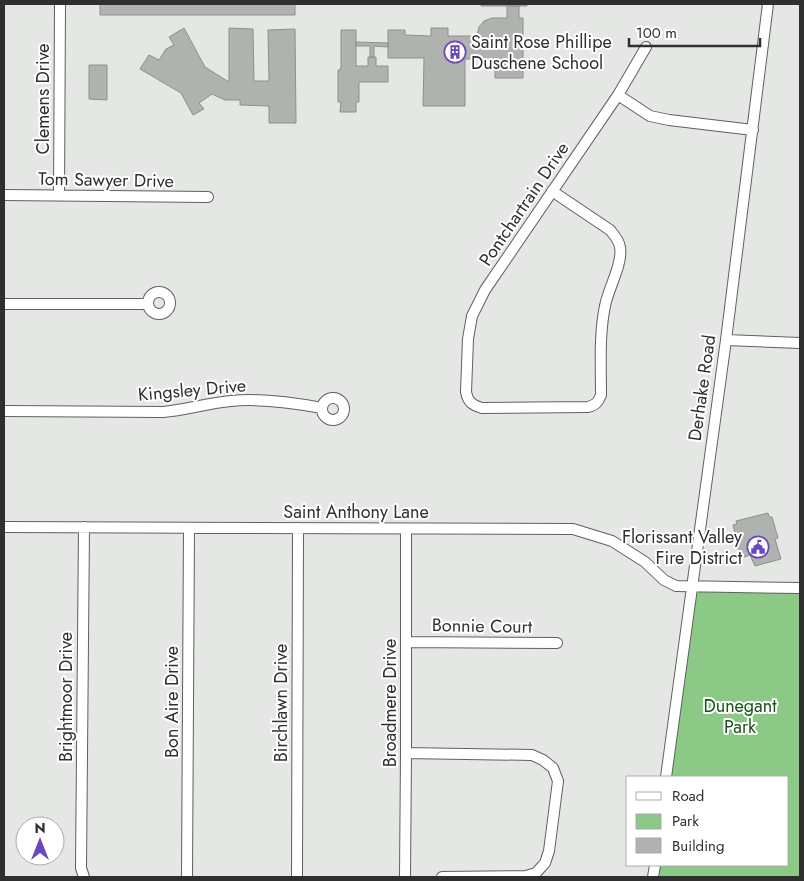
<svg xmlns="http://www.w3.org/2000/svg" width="804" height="881" font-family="Jost,sans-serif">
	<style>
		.green { fill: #8cc886 }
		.building { fill: #afb2af; stroke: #8e908e }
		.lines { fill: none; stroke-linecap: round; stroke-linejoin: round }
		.minor-casing { stroke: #5e615e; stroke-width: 12 }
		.minor { stroke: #fff; stroke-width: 10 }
		.labels { text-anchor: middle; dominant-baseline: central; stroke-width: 4; stroke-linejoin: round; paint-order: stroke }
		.poi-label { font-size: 18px; fill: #2e2f2e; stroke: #fff; text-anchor: start }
		.street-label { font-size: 18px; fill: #2e2f2e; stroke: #fff }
		.park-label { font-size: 18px; fill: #165213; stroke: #fff }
	</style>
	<rect width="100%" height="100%" fill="#e5e7e5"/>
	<path class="green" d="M700,592L800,593V877H658L660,865H788V777H671L694,599L696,594Z"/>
	<path class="building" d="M100,4H295V15H100Z
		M481,4H527V6H481Z
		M507,6H519V18H523V78H495V59H465V106H423L424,58H388V30H405V35L431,36V28H448V36H477L479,27L484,21L492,18H507Z
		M184,28L205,67L229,82V28L253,29L254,81H269L268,30L295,29L296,123H269V106L240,105V100H225L212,94L199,103L204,109L193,115L181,93L140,69L149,55L159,60L166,49L174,45L169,37Z
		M341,30H356V66H368V57H376V66H388V82H359V102H356V112H340L341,102H338V70H340L341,67Z
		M356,42L388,43V47L374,46V57H370V46H356Z
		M89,65H107V100L89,99Z
		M768,513L769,517H772L778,538L775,539L781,559L755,566L750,555L741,558L733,525L737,524L736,521Z"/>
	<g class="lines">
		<g class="minor-casing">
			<path id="minor" d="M618,95L650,116L669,120L753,130
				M552,191L610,230C614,235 619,240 620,247C623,264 608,289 605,306C599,335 601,366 601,395C598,402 596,405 588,407L482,408C472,405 468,402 466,392L468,339L472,316L485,290L618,95L646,47
				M4,195L208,197
				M59,195L60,4
				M148 303a11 11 0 1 1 22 0a11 11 0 1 1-22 0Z
				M4,304H148
				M726,340L800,343
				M322 409a11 11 0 1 1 22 0a11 11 0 1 1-22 0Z
				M4,411L163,412C186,410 208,403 231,401C259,398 295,403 322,408
				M4,527L573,529L612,541L645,562L664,580L676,586L800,588
				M84,527L81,868L84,877
				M406,642L557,643
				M406,753L532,755L543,760L553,768L558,781L549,851L545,863L536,873L526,876L442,877
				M666,777L726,340L768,4
				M187,877L189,528
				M297,877L298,528
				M405,877L406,753V529
				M653,877L655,865"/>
		</g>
		<use href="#minor" class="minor"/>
	</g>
	<defs>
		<g id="building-ring" transform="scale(1.125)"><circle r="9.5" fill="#fff" stroke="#6a46bf" stroke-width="1.5"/><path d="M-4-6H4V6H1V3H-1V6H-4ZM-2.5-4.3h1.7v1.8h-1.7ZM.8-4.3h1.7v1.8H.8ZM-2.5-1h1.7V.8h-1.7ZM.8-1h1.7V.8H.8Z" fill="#6a46bf"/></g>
		<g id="civic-ring" transform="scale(1.125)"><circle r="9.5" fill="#fff" stroke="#6a46bf" stroke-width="1.5"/><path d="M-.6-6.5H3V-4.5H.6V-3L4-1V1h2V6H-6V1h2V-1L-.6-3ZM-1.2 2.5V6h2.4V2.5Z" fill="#6a46bf"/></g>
	</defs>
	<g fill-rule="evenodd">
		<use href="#building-ring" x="455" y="52"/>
		<use href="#civic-ring" x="758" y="547"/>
	</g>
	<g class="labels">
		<g class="poi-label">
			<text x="471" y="42">Saint Rose Phillipe<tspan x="471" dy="21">Duschene School</tspan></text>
			<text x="742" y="537" text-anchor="end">Florissant Valley<tspan x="742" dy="21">Fire District</tspan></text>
		</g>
		<g class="street-label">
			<text transform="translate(43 99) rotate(-90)">Clemens Drive</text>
			<text transform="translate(106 180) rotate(1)">Tom Sawyer Drive</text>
			<text transform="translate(524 204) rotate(-56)">Pontchartrain Drive</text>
			<text transform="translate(702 388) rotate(-82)">Derhake Road</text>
			<text transform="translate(192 390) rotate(-5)">Kingsley Drive</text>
			<text x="356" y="512">Saint Anthony Lane</text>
			<text transform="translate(482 626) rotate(1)">Bonnie Court</text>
			<text transform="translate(66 697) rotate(-90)">Brightmoor Drive</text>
			<text transform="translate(172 702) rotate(-90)">Bon Aire Drive</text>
			<text transform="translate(281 703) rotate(-90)">Birchlawn Drive</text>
			<text transform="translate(390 703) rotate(-90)">Broadmere Drive</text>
		</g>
		<g class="park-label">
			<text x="740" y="706">Dunegant<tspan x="740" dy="21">Park</tspan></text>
		</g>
	</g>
	<rect width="804" height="881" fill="none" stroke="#2e2f2e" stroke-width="10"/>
	<rect x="626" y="776" width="162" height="90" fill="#ffffff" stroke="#abacab"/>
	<rect x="636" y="792" width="25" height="8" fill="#ffffff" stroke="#abacab"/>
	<text x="672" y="801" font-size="15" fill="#2e2f2e">Road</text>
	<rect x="636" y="814" width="25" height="15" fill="#8cc886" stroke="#abacab"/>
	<text x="672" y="826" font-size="15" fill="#2e2f2e">Park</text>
	<rect x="636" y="838" width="25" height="15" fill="#afb2af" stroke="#abacab"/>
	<text x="672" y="851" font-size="15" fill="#2e2f2e">Building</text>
	<g transform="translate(40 841)"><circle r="24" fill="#ffffff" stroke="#abacab"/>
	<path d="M0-4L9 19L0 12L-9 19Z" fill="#6a46bf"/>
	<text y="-8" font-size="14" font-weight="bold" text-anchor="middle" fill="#2e2f2e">N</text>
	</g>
	<path d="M629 38v8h131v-8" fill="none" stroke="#2e2f2e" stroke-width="2.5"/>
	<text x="636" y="38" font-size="15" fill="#2e2f2e" stroke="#ffffff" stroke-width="4" paint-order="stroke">100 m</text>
</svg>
